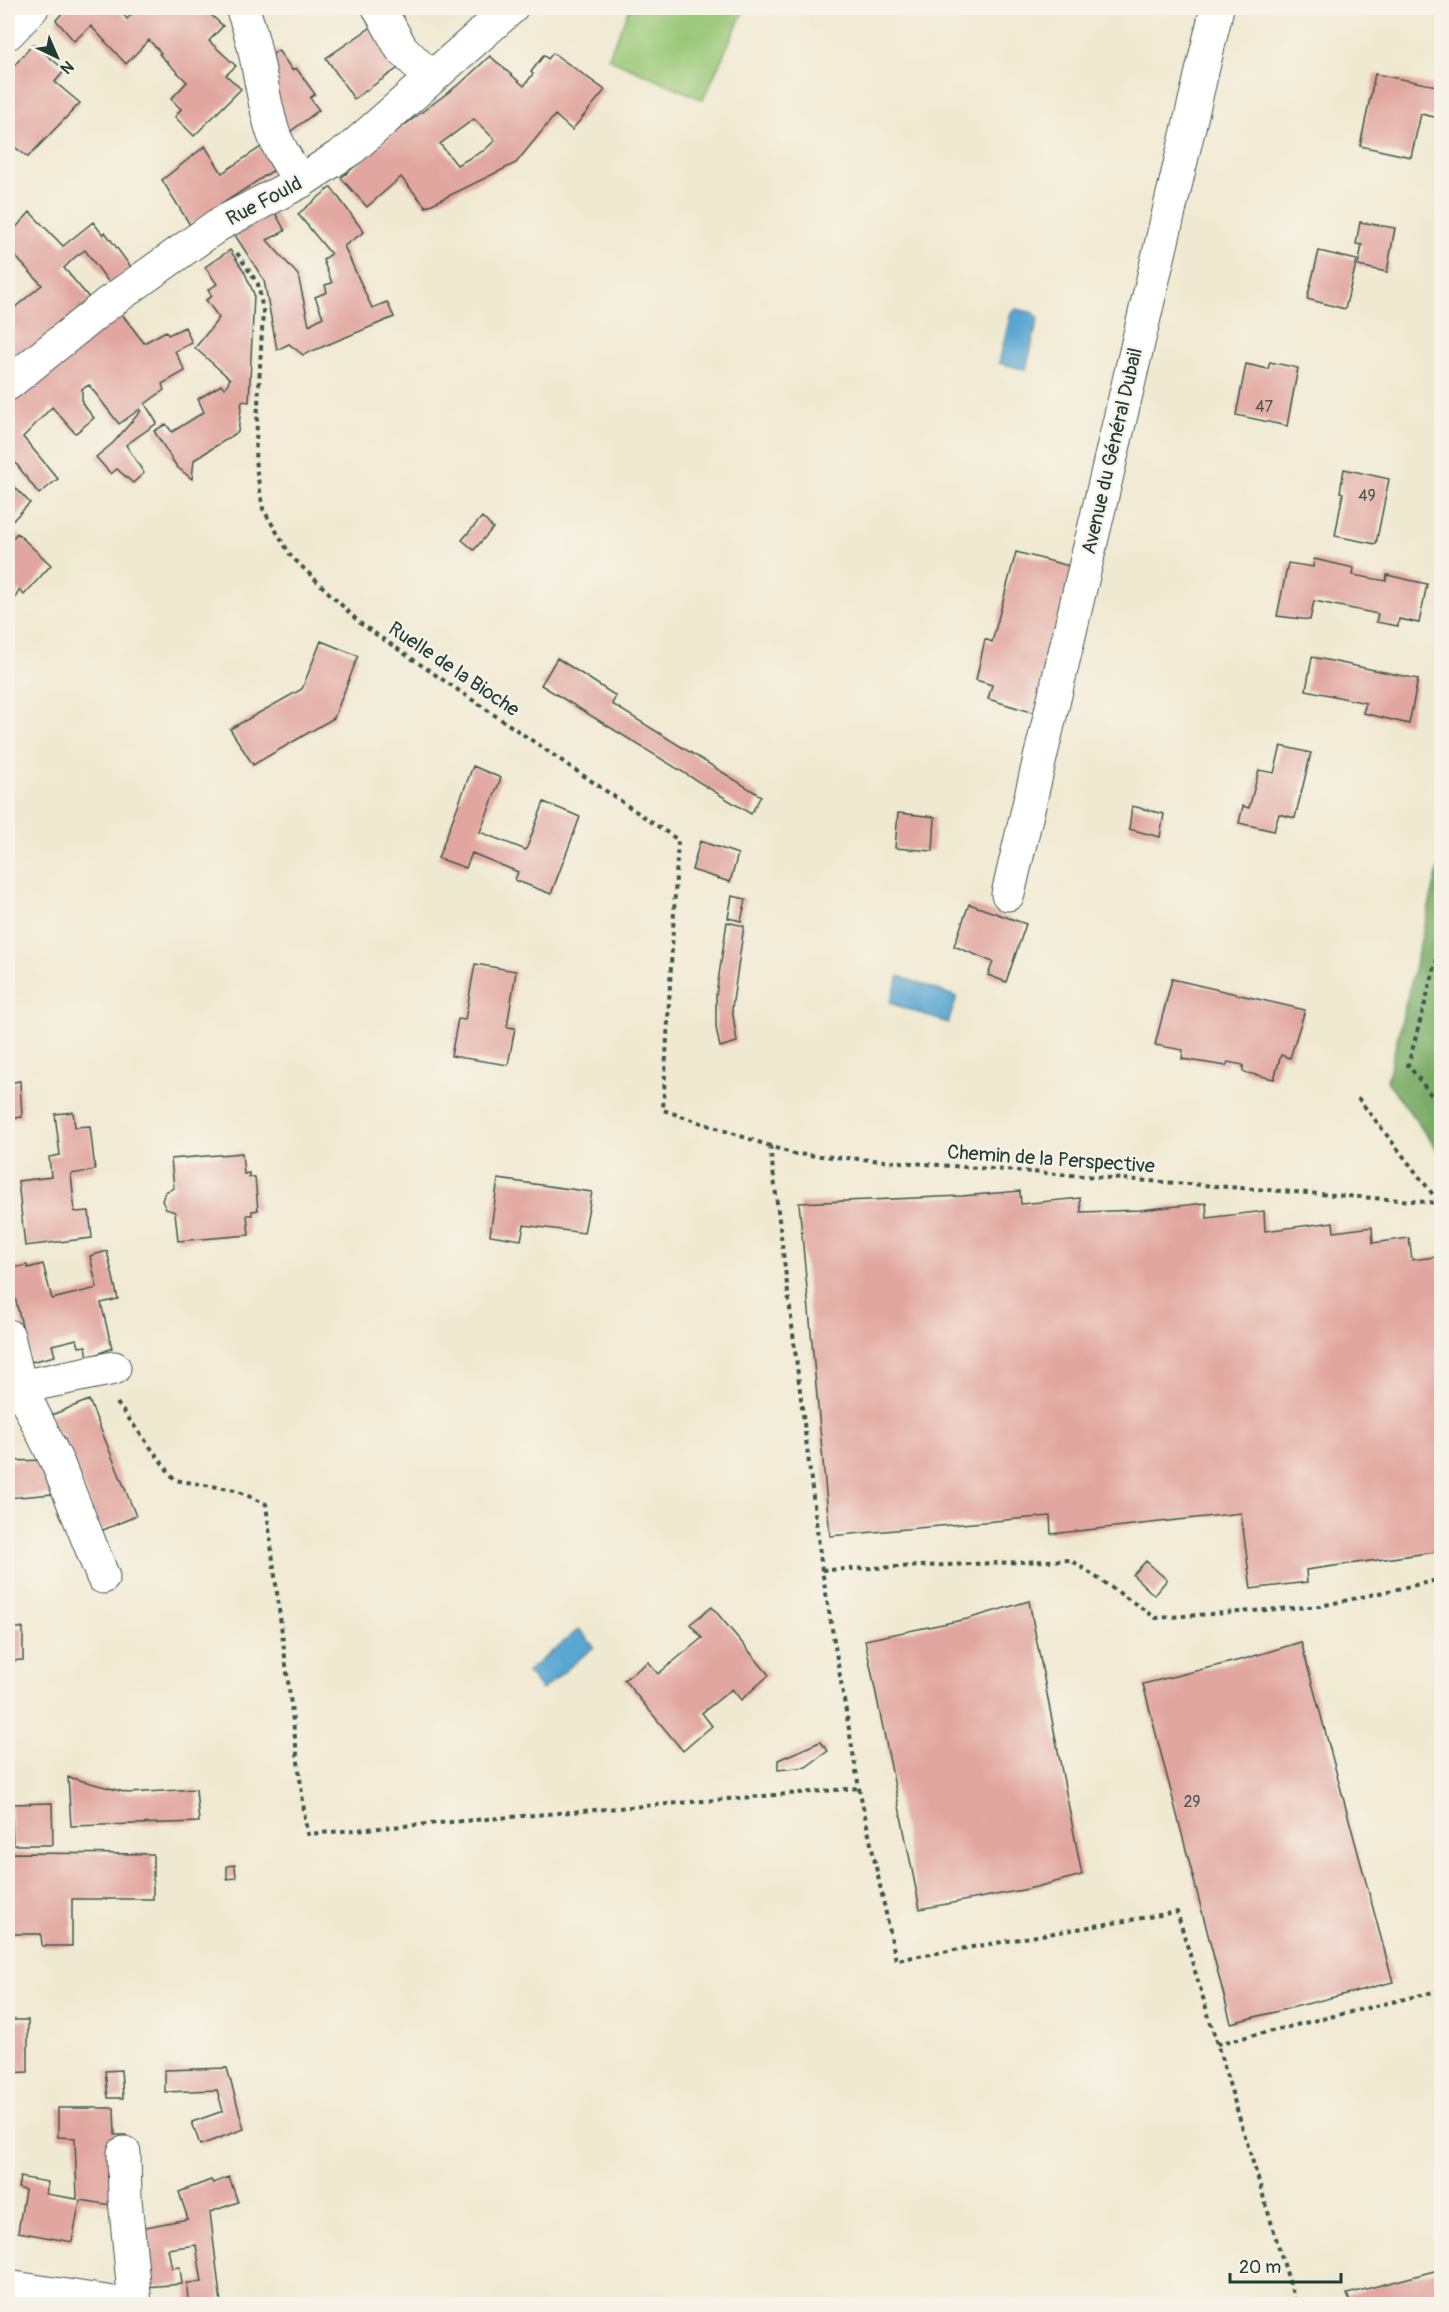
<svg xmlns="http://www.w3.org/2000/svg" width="1449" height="2312" font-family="Pangolin,sans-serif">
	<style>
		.green { fill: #98c776; stroke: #5c8255; stroke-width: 1.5 }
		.forest { fill: #7aac67; stroke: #4c744e; stroke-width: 1.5 }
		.water { fill: #59a6d2; stroke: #3c7283; stroke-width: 1.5 }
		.building { fill: #e1a69f; fill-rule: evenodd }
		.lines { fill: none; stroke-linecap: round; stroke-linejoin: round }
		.minor-casing { stroke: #3e574c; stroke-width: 35 }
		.major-casing { stroke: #3e574c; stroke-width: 35 }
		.path { stroke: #3e574c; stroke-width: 4; stroke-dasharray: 4.5 4.5; stroke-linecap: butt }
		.minor { stroke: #fff; stroke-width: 33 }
		.major { stroke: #fff; stroke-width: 33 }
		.labels { text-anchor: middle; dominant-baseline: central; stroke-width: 4.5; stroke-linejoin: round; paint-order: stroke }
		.number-label { font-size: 16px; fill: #50574f }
		.street-label { font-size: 20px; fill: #1f3d34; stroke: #f7f3e8 }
	</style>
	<rect width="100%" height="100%" fill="#f7f3e8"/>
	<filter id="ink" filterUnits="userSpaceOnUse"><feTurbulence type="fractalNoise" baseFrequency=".0167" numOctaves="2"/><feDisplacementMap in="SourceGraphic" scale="12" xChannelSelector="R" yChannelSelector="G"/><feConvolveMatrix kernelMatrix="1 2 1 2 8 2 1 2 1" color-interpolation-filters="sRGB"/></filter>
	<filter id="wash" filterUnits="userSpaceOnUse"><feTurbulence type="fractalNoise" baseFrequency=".008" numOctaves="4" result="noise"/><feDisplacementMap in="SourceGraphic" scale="24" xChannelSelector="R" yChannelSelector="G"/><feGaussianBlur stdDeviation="1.35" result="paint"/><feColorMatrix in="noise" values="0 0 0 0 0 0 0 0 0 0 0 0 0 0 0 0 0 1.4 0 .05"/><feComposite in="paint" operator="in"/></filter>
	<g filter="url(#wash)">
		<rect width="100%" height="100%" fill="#f0e9d1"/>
		<path class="green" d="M630,8H745L703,100L608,58Z"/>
		<path class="forest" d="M1441,857V1155L1387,1081Z"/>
		<path class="water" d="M1017,309L1034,313L1038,319L1026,370L999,363L1011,312Z
			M899,976L957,997L948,1023L890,1003Z
			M579,1629L594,1647L542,1690L527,1672Z"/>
		<g id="blocks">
			<path class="building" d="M67,8H117L127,19L137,8H213L214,9L210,14L223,26L209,41L236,66L226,75L241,89L194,136L175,117L181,109L171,99L187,82L159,54L161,53L149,40L126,64L91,26L74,41L56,20Z
				M373,26L401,66L354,99L326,58Z
				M33,44L65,70L55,82L80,103L28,157L8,142V95L13,67Z
				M278,50L292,70L296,68L315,94L310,98L319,110L287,134L265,61Z
				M553,53L605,90L572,130L555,115L516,163L426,207L401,177L367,207L341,178L394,133L462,82L490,56L524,86L533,74L531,72L544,55L548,59ZM474,119L495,140L485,150L457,165L440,144Z
				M1375,74L1442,87L1439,118L1421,114L1411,157L1360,146Z
				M264,145L274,170L190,225L162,180L205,146L222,173Z
				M331,187L364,232L344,246L372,308L387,302L394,317L303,355L289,344L277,350L264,280L231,229L271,205L285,231L267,240L298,275L309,325L323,317L315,297L327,292L325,285L332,283L323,260L331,254L298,214Z
				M30,212L63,246L93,222L103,235L105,232L131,267L110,284L85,250L74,258L64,268L91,300L8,368V310L9,312L42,285L15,256L8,262V236Z
				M1360,222L1395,228L1387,272L1358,266L1362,245L1356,244Z
				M230,250L244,271L254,294L249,402L242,401L238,432L194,460L192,479L177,467L154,431L166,424L172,432L204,412L198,399L221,385L225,388L230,379L195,348L219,318L206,300L212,296L208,290L217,284L205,267Z
				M1319,251L1357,260L1345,309L1307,299Z
				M121,313L144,343L166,331L168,335L185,327L192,343L175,351L185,371L162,384L164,390L145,404L157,423L126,445L144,473L133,483L117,469L111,474L96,457L113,443L141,411L140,409L119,424L89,385L82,389V403L94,418L77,432L75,433L52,407L23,437L58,479L39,494L8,453V404L30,381Z
				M1270,362L1298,368L1287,426L1236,415L1246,364L1268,369Z
				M1344,469L1389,479L1376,544L1335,536L1343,493L1340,492Z
				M8,480L30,503L8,525Z
				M482,517L493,528L474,550L462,540Z
				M17,533L51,565L24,595L19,590L8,614V544Z
				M1016,552L1077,568L1038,714L988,699L992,685L976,680L985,639L992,642Z
				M1314,559L1354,568L1353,575L1386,581L1387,575L1427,584L1419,623L1399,619L1398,626L1376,622L1378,614L1314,601L1310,620L1277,616L1288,563L1313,567Z
				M321,641L358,656L334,718L253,765L230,729L302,689Z
				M1312,657L1418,679L1409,724L1363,713L1366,703L1306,690Z
				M557,658L616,696L612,704L761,796L751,814L541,685Z
				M1281,746L1311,753L1295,818L1279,814L1274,831L1239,823L1243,806L1249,808L1259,770L1274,773Z
				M473,766L501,778L480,832L526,850L544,802L580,817L551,894L515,880L518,872L472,853L466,868L438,858Z
				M1132,806L1164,814L1160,837L1129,829Z
				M898,813L935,817L933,851L895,848Z
				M700,841L738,854L730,882L692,870Z
				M732,896L746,899L741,921L728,918Z
				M969,904L1026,924L1006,982L988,975L993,962L954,946Z
				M727,922L744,926L732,1008L737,1042L720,1047L716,1028V995Z
				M475,964L516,971L507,1027L515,1028L508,1065L451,1056L458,1019L465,1020Z
				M1172,979L1305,1010L1290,1058L1281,1055L1274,1079L1243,1072V1065L1228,1062L1226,1066L1182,1059L1183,1050L1155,1045Z
				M20,1081L22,1117L8,1119V1083Z
				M73,1112L75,1127L90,1126L95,1170L71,1174L75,1212L89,1211L92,1238L25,1246L18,1181L51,1177L49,1157L60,1155L55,1114Z
				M242,1153L244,1174L249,1173V1177H255L258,1210L252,1211V1215H247L249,1235L178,1241L175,1212L166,1209L162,1201L165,1192L174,1188L171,1159Z
				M498,1179L592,1192L584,1233L524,1225L521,1240L490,1235Z
				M1020,1191L1021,1204L1080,1198L1081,1212L1140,1210L1206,1203L1207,1218L1264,1211L1265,1231L1333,1222L1334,1232L1372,1227L1373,1243L1409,1238L1412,1260L1442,1256V1551L1306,1570L1307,1582L1251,1589L1241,1513L1051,1534L1050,1516L830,1536L799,1203L962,1196Z
				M107,1251L118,1299L101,1303L112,1348L88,1358L86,1346L79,1347L77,1339L52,1345L55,1356L31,1362L8,1269L27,1265L28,1268L43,1264L52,1299L97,1288L90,1256Z
				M8,1390L13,1411L8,1412Z
				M89,1400L136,1516L101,1531L64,1437L54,1428L49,1416Z
				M51,1460L64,1493L8,1498V1461Z
				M1146,1561L1167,1580L1154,1595L1133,1575Z
				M1029,1601L1082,1875L1028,1889L920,1909L865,1640L967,1619Z
				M712,1607L769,1675L741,1700L732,1689L702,1713L712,1726L683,1751L624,1680L648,1662L658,1674L702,1638L690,1624Z
				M8,1628H23V1660L8,1661Z
				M1301,1642L1393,1982L1231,2023L1143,1684L1244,1659Z
				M820,1742L828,1751L806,1767L778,1770V1760Z
				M68,1777L128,1793L196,1789L199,1822L71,1826Z
				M52,1803L53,1845H13L11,1804Z
				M8,1853L153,1854V1899H72V1946H42L41,1934H8Z
				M235,1865L236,1878L227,1879V1866Z
				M8,2020H28V2072L8,2073Z
				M227,2068L244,2129L200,2145L192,2122L223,2111L217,2090L165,2092V2070Z
				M121,2070L123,2098H108L105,2071Z
				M58,2108H114L115,2135H126L127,2146L111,2205L80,2200L72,2242L18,2232L25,2190L18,2188L20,2177L48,2182L46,2194L77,2199L75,2138L58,2137Z
				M229,2177L238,2202L210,2212L221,2304H188L187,2283L202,2282L196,2245L168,2249L172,2268L180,2267L182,2284L146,2287L135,2229L188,2219L179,2192L211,2180L213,2183Z
				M1442,2269V2304H1351L1347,2294Z"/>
		</g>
	</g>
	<g filter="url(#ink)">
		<use href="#blocks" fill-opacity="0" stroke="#3e574c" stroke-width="1.5"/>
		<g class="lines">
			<g class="minor-casing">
				<path id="minor" d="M242,8C258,47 260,89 272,129C277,147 291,166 300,182
					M379,8L401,48L430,77
					M8,384L107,304L218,225L300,182L352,148L511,8
					M1008,894L1217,8
					M8,1336L20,1387L58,1464L103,1577
					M20,1387L114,1368
					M124,2153L125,2199L135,2304
					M8,2287L120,2304"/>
			</g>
			<g class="major-casing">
				<path id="major" d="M8,33L32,8"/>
			</g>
			<path class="path" d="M237,253L258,284L263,311L255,460L263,509L291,556L361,624L678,840L663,1110L794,1154L1439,1203
				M1442,941L1408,1065L1442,1109
				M1358,1098L1442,1206
				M770,1146L822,1570L859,1788L896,1960L1177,1912L1296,2304
				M117,1403L175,1480L235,1490L266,1504L307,1834L859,1788
				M822,1570L1071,1560L1156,1618L1321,1606L1442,1579
				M1217,2044L1442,1990"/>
			<use href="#minor" class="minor"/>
			<use href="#major" class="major"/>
		</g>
	</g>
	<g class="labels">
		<g class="number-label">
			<text x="1264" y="407">47</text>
			<text x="1367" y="496">49</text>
			<text x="1192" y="1802">29</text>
		</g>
		<g class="street-label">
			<text transform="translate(264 201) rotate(-28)">Rue Fould</text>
			<text transform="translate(1112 451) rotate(-77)">Avenue du Général Dubail</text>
			<text transform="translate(454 669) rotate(34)">Ruelle de la Bioche</text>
			<text transform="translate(1051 1159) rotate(4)">Chemin de la Perspective</text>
		</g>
	</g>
	<rect width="1449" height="2312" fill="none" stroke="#f7f3e8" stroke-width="30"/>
	<g transform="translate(57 57) rotate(136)" stroke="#f7f3e8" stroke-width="4.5" paint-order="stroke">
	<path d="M0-4.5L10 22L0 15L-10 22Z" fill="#1f3d34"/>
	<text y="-9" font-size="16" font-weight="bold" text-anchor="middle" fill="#1f3d34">N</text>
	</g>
	<path d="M1230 2273v9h111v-9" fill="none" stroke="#1f3d34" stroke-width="3"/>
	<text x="1239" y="2273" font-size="18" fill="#1f3d34" stroke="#f7f3e8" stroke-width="4.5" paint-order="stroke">20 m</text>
</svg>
